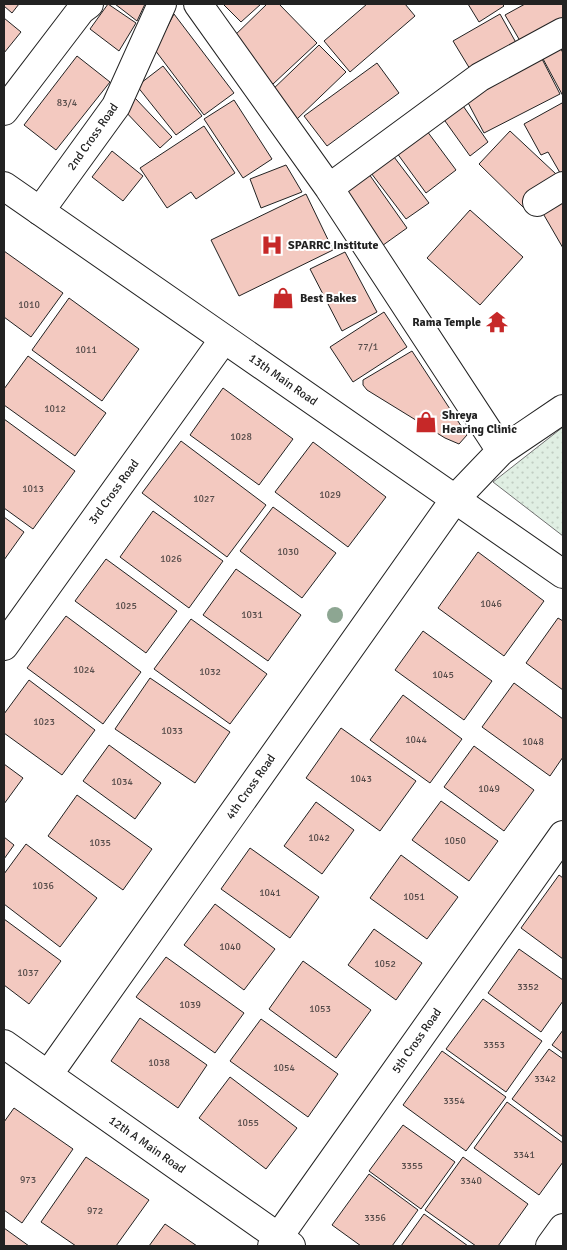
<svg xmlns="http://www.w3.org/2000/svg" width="567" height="1250" font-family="Signika,sans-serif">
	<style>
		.green { fill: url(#green-dots); stroke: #6f6f6f }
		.building { fill: #f3c9c0; stroke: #222 }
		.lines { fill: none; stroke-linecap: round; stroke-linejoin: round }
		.street-casing { stroke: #222; stroke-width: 30 }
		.secondary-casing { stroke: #222; stroke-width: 30 }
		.street { stroke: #fff; stroke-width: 28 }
		.secondary { stroke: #fff; stroke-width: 28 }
		.tree { fill: #8da692 }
		.labels { text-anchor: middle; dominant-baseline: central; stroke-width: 4; stroke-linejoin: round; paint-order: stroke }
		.number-label { font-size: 10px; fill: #564c4a }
		.street-label { font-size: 12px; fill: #222; stroke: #fff }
		.poi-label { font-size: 12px; font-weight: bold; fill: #222; stroke: #fff; text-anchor: start }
	</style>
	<defs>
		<pattern id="green-dots" width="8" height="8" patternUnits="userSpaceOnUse" patternTransform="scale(1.25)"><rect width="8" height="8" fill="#e0efe3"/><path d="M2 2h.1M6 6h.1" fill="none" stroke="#c0cdc2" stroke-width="1.8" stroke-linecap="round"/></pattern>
	</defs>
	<rect width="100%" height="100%" fill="#fff"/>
	<path class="green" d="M563,427V536L493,482Z"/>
	<path class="building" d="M4,4H19L12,13L4,6Z
		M108,4L136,23L119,51L90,29Z
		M115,4H145L137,21Z
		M223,4H261L241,22Z
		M267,4H279L317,43L273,84L230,40Z
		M367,4H405L415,16L350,72L324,41Z
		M468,4H502L504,6L479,22Z
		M525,4H563V22L523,46L505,15Z
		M174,14L234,93L204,115L155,50Z
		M500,14L519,48L473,74L453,41Z
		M4,18L21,32L4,53Z
		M319,45L346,72L296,120L270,92Z
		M560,47L563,53V96L542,57Z
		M77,56L110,82L56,150L24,125Z
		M541,57L560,94L484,133L465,97Z
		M377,63L399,93L327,146L304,116Z
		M163,66L202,116L176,135L137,86Z
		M135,98L172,137L160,148L123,109Z
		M234,100L272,159L243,178L204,119Z
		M459,100L488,142L470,156L440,114Z
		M562,103L563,105V178L548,152L541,155L524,124Z
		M204,126L235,173L196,199L191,192L167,208L140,168Z
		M424,127L456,170L426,193L394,149Z
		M510,131L556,174L524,208L479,164Z
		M112,151L143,176L123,201L92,177Z
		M391,153L429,203L406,219L368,169Z
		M286,165L302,192L261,208L250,179Z
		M364,167L407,228L379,248L336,187Z
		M306,194L333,250L239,296L211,240Z
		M563,197V248L541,210Z
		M470,210L523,257L480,305L427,258Z
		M4,251L63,293L31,337L4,317Z
		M345,252L377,312L342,331L310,269Z
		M69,298L139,349L102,401L32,350Z
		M384,312L407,347L353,382L330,347Z
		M412,351L467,435L459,444L445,438L367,390L363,385V380Z
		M28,356L106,413L75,456L4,405V389Z
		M223,388L293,439L259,485L190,435Z
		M4,419L75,471L33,529L4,508Z
		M181,441L266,505L227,557L142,493Z
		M313,442L386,497L348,547L275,492Z
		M273,507L336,553L302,598L240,551Z
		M153,511L223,561L189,608L120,557Z
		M4,517L24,532L4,560Z
		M478,552L544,601L504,656L438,608Z
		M106,559L177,611L146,653L75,601Z
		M236,569L301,615L268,661L203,615Z
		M66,616L141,672L103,724L27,668Z
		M558,618L563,621V690L526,663Z
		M191,619L267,674L230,724L154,669Z
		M423,631L492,681L464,720L395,670Z
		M150,678L230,732L195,783L115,729Z
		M29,680L95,730L62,775L4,733V714Z
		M514,683L563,719V757L550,776L482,727Z
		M403,695L462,739L430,783L370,740Z
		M341,728L416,781L380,831L306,778Z
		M109,745L161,783L135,819L83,781Z
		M474,746L534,790L504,831L444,787Z
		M4,764L23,778L4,804Z
		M77,795L152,849L123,890L48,836Z
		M441,801L498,841L469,881L412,840Z
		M316,802L354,830L322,874L284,846Z
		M4,837L14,845L4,859Z
		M26,844L97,898L60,947L4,904V874Z
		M250,848L319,897L290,938L221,889Z
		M401,855L458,897L427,939L370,898Z
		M559,875L563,878V959L521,928Z
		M215,904L275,949L244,990L184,945Z
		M4,919L61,961L29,1004L4,985Z
		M374,929L422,963L396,1000L348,965Z
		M519,949L563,980V1001L541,1032L488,993Z
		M166,957L244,1013L215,1053L136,997Z
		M303,961L371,1010L336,1058L269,1009Z
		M483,999L542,1041L506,1092L446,1049Z
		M140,1018L207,1065L178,1108L111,1061Z
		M261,1019L338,1074L308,1117L230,1061Z
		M563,1030V1053L552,1045Z
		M549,1049L563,1059V1137L512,1099Z
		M442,1051L506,1097L466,1151L403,1105Z
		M230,1077L297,1128L266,1169L199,1118Z
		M507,1102L563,1143V1162L539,1195L474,1148Z
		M14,1108L73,1149L22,1223L4,1210V1122Z
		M403,1125L455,1162L421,1209L369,1171Z
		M86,1157L149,1200L116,1246H76L41,1222Z
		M463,1157L528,1204L498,1246H476L425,1210Z
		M369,1174L418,1210L392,1246H361L332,1225Z
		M424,1214L468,1246H401Z
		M165,1224L197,1246H149Z
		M4,1228L29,1246H4Z"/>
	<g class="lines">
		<g class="street-casing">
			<path id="street" d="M198,4L329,188L501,451
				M4,111L81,10L89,4
				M329,188L480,77L563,32
				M537,202L563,186
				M40,211L116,106L162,4
				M4,646L224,339
				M4,1044L291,1246
				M48,1075L455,499L501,451L563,409
				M272,1246L563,835
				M550,1246L563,1228"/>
		</g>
		<g class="secondary-casing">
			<path id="secondary" d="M4,186L563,574"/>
		</g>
		<use href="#street" class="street"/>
		<use href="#secondary" class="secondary"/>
	</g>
	<circle class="tree" cx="335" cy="615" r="8"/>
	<defs>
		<g id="hospital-bare" transform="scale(1.725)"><path d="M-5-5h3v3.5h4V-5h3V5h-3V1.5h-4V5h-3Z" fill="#c62828" stroke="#fff" stroke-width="2.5" paint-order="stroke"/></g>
		<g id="shop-bare" transform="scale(1.725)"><path d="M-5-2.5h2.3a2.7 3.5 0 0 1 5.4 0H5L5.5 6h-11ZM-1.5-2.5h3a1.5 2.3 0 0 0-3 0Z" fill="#c62828" stroke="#fff" stroke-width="2.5" paint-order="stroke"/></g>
		<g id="temple-bare" transform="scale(1.725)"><path d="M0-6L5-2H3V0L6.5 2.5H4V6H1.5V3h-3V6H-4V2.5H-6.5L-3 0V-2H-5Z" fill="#c62828" stroke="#fff" stroke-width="2.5" paint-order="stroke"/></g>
	</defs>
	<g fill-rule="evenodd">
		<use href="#hospital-bare" x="272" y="245"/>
		<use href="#shop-bare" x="283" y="298"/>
		<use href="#temple-bare" x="497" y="322"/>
		<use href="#shop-bare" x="426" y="422"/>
	</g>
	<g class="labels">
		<g class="number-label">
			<text x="67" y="103">83/4</text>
			<text x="29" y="305">1010</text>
			<text x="368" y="347">77/1</text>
			<text x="86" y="350">1011</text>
			<text x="55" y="409">1012</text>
			<text x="241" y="437">1028</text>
			<text x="33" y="489">1013</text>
			<text x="330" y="495">1029</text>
			<text x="204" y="499">1027</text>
			<text x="288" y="552">1030</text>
			<text x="171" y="559">1026</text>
			<text x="491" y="604">1046</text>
			<text x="126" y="606">1025</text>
			<text x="252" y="615">1031</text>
			<text x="84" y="670">1024</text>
			<text x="210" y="672">1032</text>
			<text x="443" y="675">1045</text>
			<text x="44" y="722">1023</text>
			<text x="172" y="731">1033</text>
			<text x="416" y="740">1044</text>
			<text x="533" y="742">1048</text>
			<text x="361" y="779">1043</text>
			<text x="122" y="782">1034</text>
			<text x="489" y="789">1049</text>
			<text x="319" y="838">1042</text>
			<text x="455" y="841">1050</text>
			<text x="100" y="843">1035</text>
			<text x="43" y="886">1036</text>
			<text x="270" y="893">1041</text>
			<text x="414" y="897">1051</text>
			<text x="230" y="947">1040</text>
			<text x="385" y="964">1052</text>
			<text x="28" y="973">1037</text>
			<text x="528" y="987">3352</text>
			<text x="190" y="1005">1039</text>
			<text x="320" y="1009">1053</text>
			<text x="494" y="1045">3353</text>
			<text x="159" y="1063">1038</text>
			<text x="284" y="1068">1054</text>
			<text x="545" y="1079">3342</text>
			<text x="454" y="1101">3354</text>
			<text x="248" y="1123">1055</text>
			<text x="524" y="1155">3341</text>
			<text x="412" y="1166">3355</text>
			<text x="28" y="1180">973</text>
			<text x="471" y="1181">3340</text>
			<text x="95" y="1211">972</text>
			<text x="375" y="1218">3356</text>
		</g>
		<g class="street-label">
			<text transform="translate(93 137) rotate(-55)">2nd Cross Road</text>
			<text transform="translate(283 380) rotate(35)">13th Main Road</text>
			<text transform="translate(114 492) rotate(-54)">3rd Cross Road</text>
			<text transform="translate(251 787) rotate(-55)">4th Cross Road</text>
			<text transform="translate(417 1041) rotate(-55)">5th Cross Road</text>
			<text transform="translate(147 1145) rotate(35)">12th A Main Road</text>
		</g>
		<g class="poi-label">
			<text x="288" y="245">SPARRC Institute</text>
			<text x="300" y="298">Best Bakes</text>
			<text x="481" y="322" text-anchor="end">Rama Temple</text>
			<text x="442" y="415">Shreya<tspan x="442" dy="14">Hearing Clinic</tspan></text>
		</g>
	</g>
	<rect width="567" height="1250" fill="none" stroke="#222222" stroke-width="10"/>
</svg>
